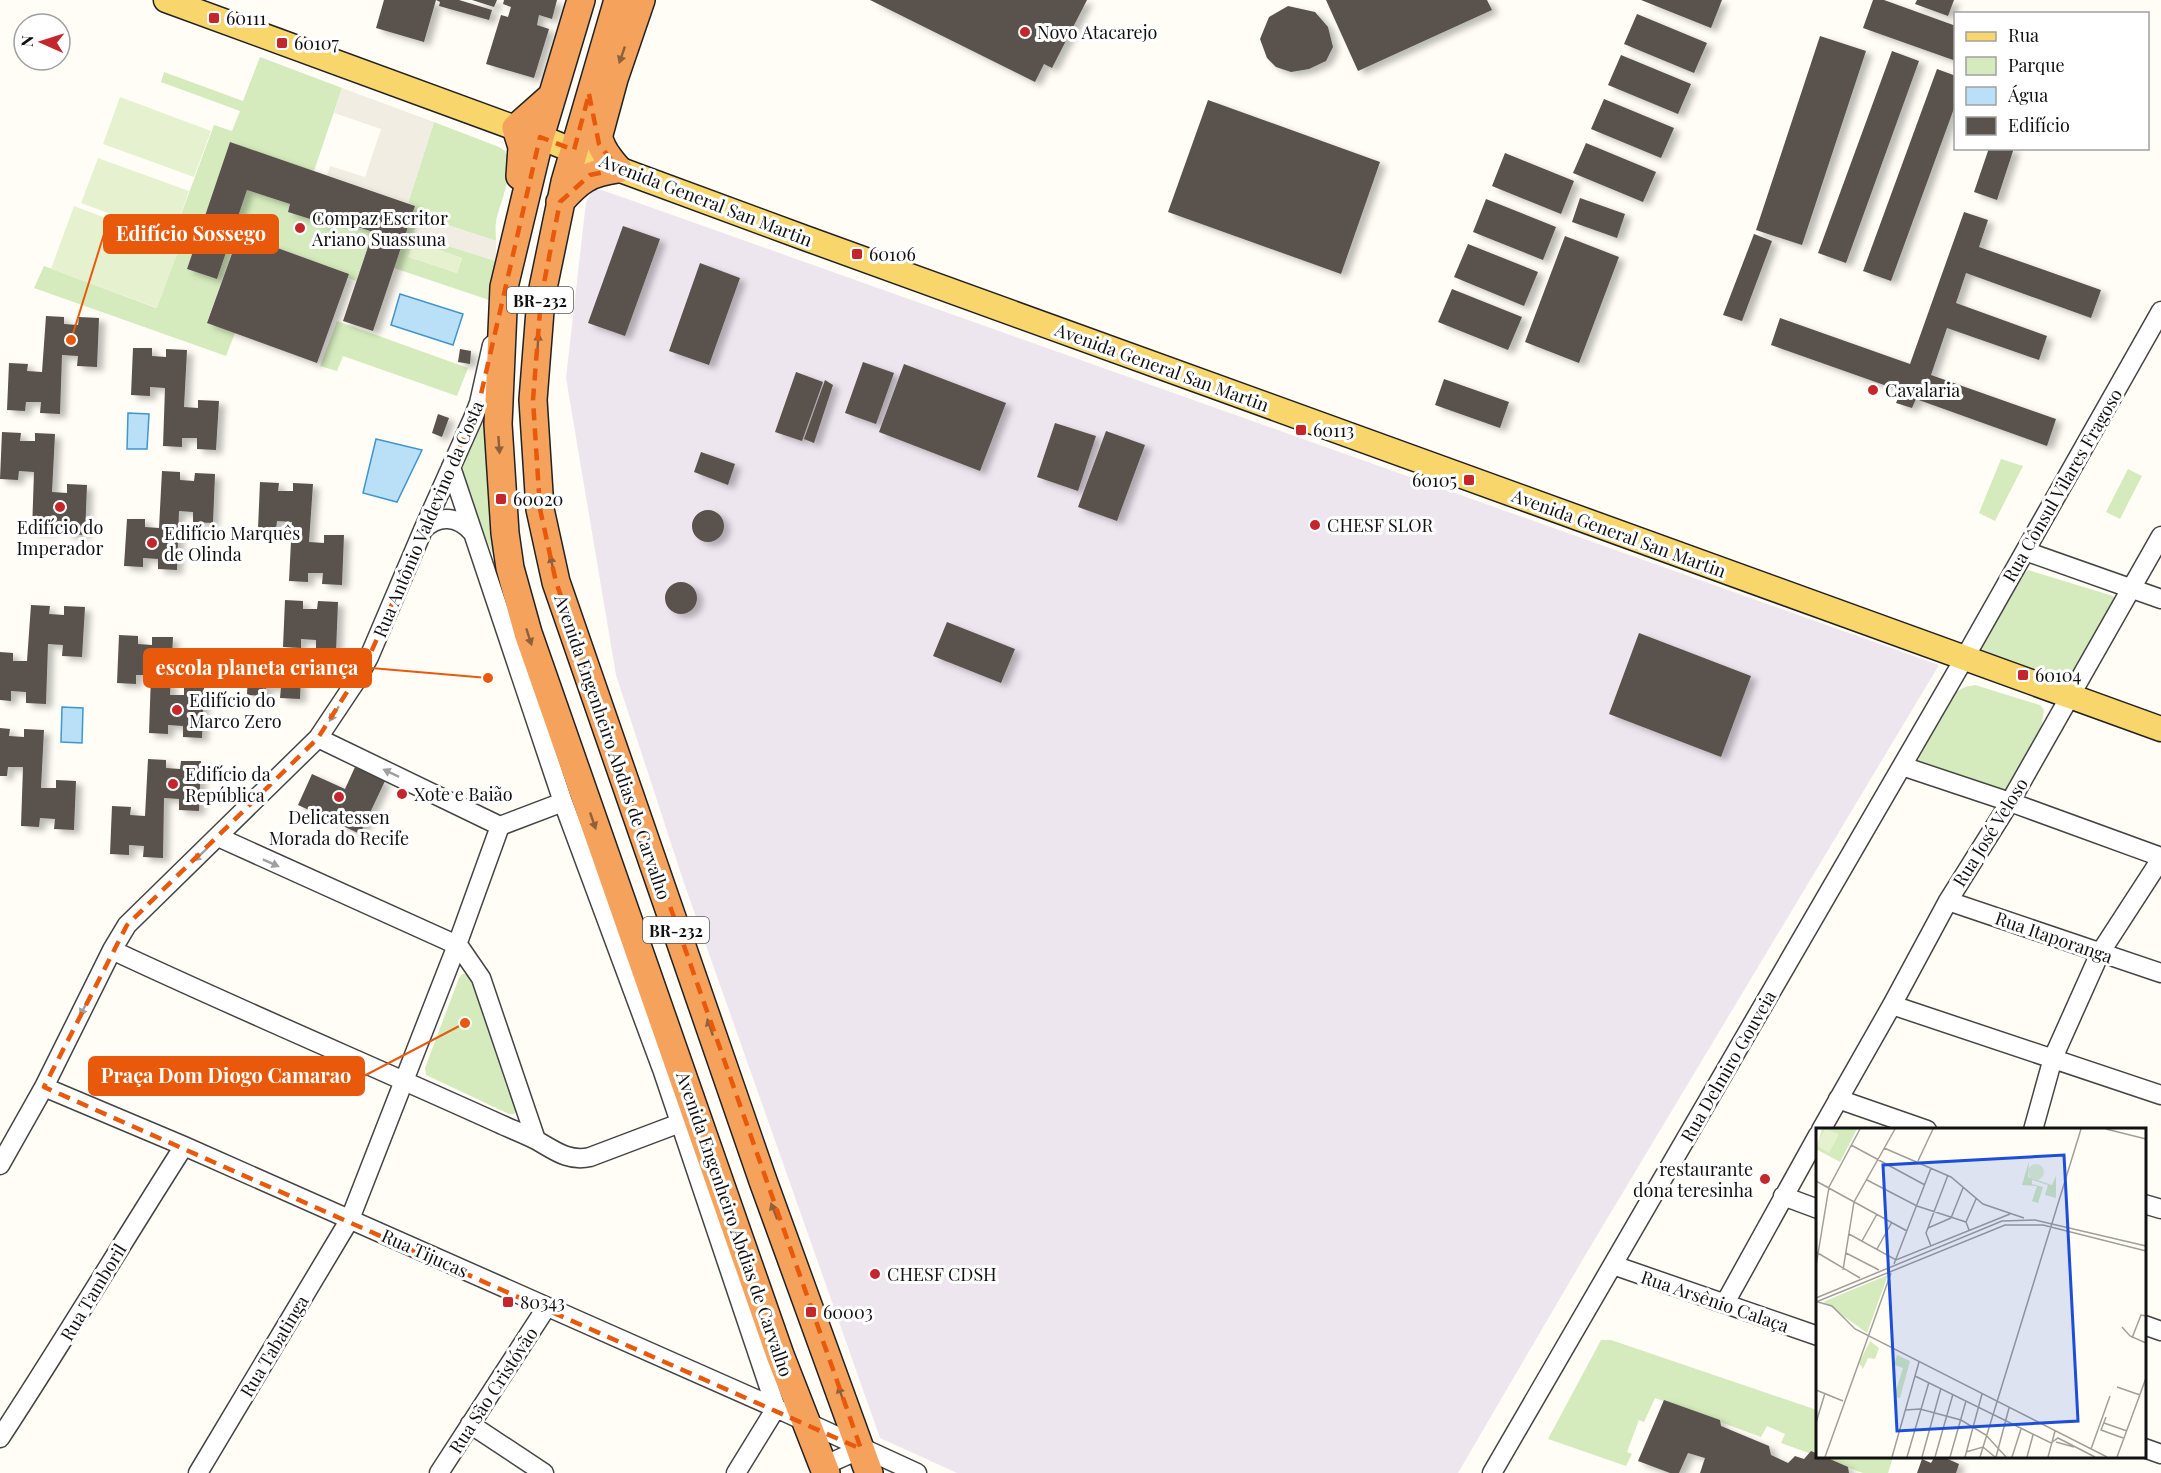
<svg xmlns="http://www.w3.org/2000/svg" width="2161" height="1473" font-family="'Playfair Display',serif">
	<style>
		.industrial { fill: #eee6ef }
		.green { fill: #d5ebbd; fill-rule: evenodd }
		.pitch { fill: #e6f2cf }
		.plaza { fill: #f1ede2 }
		.water { fill: #b9e0f7; stroke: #3f96cf; stroke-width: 1.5 }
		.building { fill: #5a524d; filter: url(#shadow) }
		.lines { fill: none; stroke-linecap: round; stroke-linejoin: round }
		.minor-casing { stroke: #444; stroke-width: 21 }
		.major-casing { stroke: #222; stroke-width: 27 }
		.highway-casing { stroke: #222; stroke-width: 30 }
		.minor { stroke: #fff; stroke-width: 18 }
		.major { stroke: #f9d66b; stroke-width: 24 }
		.highway { stroke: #f5a25d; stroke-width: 27 }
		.oneway { fill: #8e613b }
		.oneway2 { fill: #a0a0a0 }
		.marked { fill: none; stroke: #e8590c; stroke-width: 4.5; stroke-dasharray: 12 8; stroke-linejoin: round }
		.poi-dot { fill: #c4262e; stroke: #fff; stroke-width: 2 }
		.labels { text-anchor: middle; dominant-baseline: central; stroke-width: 6; stroke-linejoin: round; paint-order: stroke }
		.shield { fill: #fff; stroke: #585858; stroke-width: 1.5 }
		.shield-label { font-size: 16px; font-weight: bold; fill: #111 }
		.poi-label { font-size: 18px; fill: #111; stroke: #fff; text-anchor: start }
		.street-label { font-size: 18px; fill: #111; stroke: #fff }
		.inset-road { fill: none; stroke: #a09f9a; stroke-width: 1.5 }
		.view { fill: #1d4ed8; fill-opacity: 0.15; stroke: #1d4ed8; stroke-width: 3 }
		.inset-edge { fill: none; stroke: #111; stroke-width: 3 }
		.leader { fill: none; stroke: #e8590c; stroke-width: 2 }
		.callout-dot { fill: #e8590c; stroke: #fff; stroke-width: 2 }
		.callout { fill: #e8590c; stroke: #e8590c; stroke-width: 2 }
		.callout-label { font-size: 20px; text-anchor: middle; font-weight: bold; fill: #fff }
	</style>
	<defs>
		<filter id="shadow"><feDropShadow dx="6" dy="4" stdDeviation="3" flood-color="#0004"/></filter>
	</defs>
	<rect width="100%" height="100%" fill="#fffdf5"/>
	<path class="industrial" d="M593,190H602L1939,665L1583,1259L1458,1473H957L880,1438L684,883L616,675L566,378L586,202Z"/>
	<path class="green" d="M260,57L342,88L314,171L230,143L187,269L217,279L247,190L290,204L288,212L326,224L329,217L373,232L356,281L348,278L349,274L239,234L207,322L235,333L226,356L34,288L44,266L156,308L180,246L171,242L214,125L232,131L240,111L161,82L164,72L243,101Z
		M434,122L499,147C522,158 499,203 496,222C495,228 496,235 496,241L420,216L414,235L496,261V277L489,300L394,268L415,206L408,203ZM414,242L462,258L457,273L409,257Z
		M337,321L468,368L457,396L343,356L337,371L320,366Z
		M484,408L496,533L515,607L457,470Z
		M2001,459L2023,466L1995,521L1979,513Z
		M2128,469L2142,476L2120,519L2106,512Z
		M2028,570L2113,596L2115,599L2086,653L2067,681L2062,683L1984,656L1982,651L1983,645L2025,573Z
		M1975,685L2040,705L2044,710L2041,729L2005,792L1917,763L1919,756L1954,693L1965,687Z
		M462,974H468L472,976L518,1109L514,1114H509L426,1075L425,1068L459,978Z
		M1601,1340H1611L1817,1410V1456L1781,1443L1785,1434L1767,1426L1761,1437L1655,1398L1644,1422L1639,1420L1627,1452L1632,1454L1626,1466L1548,1439Z
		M1819,1457H1893L1888,1473H1863Z"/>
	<path class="pitch" d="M120,97L211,131L194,177L103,144Z
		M98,158L189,191L173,237L81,203Z
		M74,206L180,246L157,308L51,269Z
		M414,241L462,258L457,273L408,257Z"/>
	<path class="plaza" d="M342,88L434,122L408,203L327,175L330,166L365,177L381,129L334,113Z
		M420,216L496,241V261L413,235Z"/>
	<path class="water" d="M400,294L463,314L453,345L391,325Z
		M128,413L149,414L147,449H127Z
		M376,439L422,450L397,502L363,493Z
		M62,707L83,708L82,743L61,742Z"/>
	<path class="building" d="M384,0H436L424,42L376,28Z
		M436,0H459L492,10L489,20L439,6L440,2Z
		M472,0H497L494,7Z
		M504,0H557L552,19L539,15L537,25L549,29L534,78L486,64L501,15L508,17L511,7L503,4Z
		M870,0H1087L1052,68L1044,64L1035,82Z
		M1326,0H1487L1492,10L1358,71Z
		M1641,0H1722L1711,28Z
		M1873,0H1884L1956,26V61L1863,28Z
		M1917,0H1954L1948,16L1915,4Z
		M1288,6L1315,12L1328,27L1333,47L1326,61L1309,69L1291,72L1276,67L1267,58L1260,39L1269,17Z
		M1637,14L1707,43L1694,73L1624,44Z
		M1820,36L1866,51L1802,245L1756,230Z
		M1892,51L1919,61L1846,263L1818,253Z
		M1621,55L1691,84L1678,114L1608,85Z
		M1937,69L1956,76V103L1891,281L1863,271Z
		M1604,99L1674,128L1661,158L1591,129Z
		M1208,100L1380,162L1341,274L1168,212Z
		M230,142L415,206L373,331L343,321L373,232L329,217L326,224L288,212L290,204L247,190L217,279L187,269Z
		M1586,143L1656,172L1643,202L1573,173Z
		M1989,148H2014L1997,200L1974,192Z
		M1505,153L1574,181L1561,214L1492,186Z
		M1580,198L1625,214L1617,238L1572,222Z
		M1486,199L1556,227L1543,260L1473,232Z
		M1964,212L1988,220L1979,247L2101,290L2091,318L1966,273L1956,303L2047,336L2039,360L1947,328L1931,375L2056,419L2047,446L1916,399L1912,408L1896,403L1901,391L1771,345L1780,318L1910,364Z
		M623,226L660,239L625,336L588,323Z
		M239,234L349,274L317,363L207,323Z
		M1754,234L1772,241L1742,321L1723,315Z
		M1565,236L1619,257L1579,363L1525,342Z
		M1468,244L1538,272L1524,306L1454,277Z
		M700,263L740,278L709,365L669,351Z
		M1452,289L1522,317L1508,350L1438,322Z
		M46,316L64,317V324L78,325L79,317L99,318L97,367L77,366L78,356L62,355L60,414L40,413L41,402H26L25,411L7,410L9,363L28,364L27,371L42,372Z
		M133,348H152V356L166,357V349L187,350L184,407L198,408V400L219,401L216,450L197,449V438H182V447L163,446L165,388L150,387V396L131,395Z
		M460,349L471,351L470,364L458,362Z
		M863,362L894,373L876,424L845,413Z
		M904,364L1006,403L980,471L879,432Z
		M796,372L823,382L802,441L775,432Z
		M1444,379L1509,402L1500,428L1435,405Z
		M825,380L833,385L814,443L804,439Z
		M438,414L449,418L442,437L432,433Z
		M1055,423L1096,436L1078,491L1037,477Z
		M1106,431L1145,445L1117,521L1078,507Z
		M2,432L21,433L20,441H35V433L55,434L52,492L67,493V484L87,485L85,535L66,534V523L51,522V532L32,531L34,472L19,471L18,480L0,479Z
		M701,452L735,464L728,485L694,472Z
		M162,471L180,472V480L194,481L195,473L215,474L213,523L193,522V512L179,511L177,570L158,569V559L143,558V567L124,566L127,519H145V527L159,528Z
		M260,482L279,483L278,491H293V483L313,484L309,542L324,543V535H344L342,585L322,584L323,573H308V582L289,581L292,522L277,521L276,530L258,529Z
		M692 526a16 16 0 1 1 32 0a16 16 0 1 1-32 0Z
		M665 598a16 16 0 1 1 32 0a16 16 0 1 1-32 0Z
		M285,600L303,601V609H317L318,601L338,602L336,652L316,651V640L301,639V648L283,647Z
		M31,605L50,606L49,614L64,615V606L85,607L82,657L62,656L63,645L48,644L46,704L26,703V692L11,691V701L0,700V652L13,653V661H27Z
		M947,622L1015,649L1001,683L933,656Z
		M1639,633L1751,676L1721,757L1609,714Z
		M119,635L138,636V644L152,645V637H173L170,695H184V687L204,688L202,738L183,737V726L168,725V734L149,733L151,675H136V684L117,683Z
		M249,648L268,649L267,656L282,657V649L302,650L300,699L280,698L281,687H266L265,696L247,695Z
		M0,728L10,729L9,736L24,737V729L44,730L41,788H56V780L76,781L74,830L54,829L55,819L40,818L39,827L21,826L23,767H8L7,776H0Z
		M148,759L166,760V768L180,769L181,761H201L199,811L179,810V799L164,798L163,858L143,857L144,846L129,845V855L110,854L112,806L131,807L130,815L145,816Z
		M355,767L385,781L360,834L298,805L312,774L345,789Z
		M1664,1400L1720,1420L1721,1426L1769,1446L1771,1455L1788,1463L1795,1456L1804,1459L1811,1451L1818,1454V1456H1823L1848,1467L1849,1473H1700L1705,1458L1688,1453L1679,1473H1670L1638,1461Z
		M1935,1456H1941L1959,1464L1956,1473H1917L1922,1459L1931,1463Z"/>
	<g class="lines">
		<g class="minor-casing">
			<path id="minor" d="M451,467L563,802L662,1069L776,1408L736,1473
				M423,530C438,514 458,516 472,532
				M2025,551L2161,599
				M318,738L500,826L563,802
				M1902,766L2010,802L2161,857
				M218,837L457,945L461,949L481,978L536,1140
				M1948,901L2161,973
				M112,950C240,1010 370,1065 498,1123C511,1129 524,1134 536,1140C554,1150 568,1162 590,1157L680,1123
				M1892,1005L2161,1095
				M44,1087L184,1146L776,1408L917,1473
				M1838,1099L1927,1130
				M1821,1130L1892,1005L1948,901L2010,802L2161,536
				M2033,1130L2053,1058L2100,953L2161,859
				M0,1165L44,1087L112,950L127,925L318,738L356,681L369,657L423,530L474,416L479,403L492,345
				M1783,1196L1818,1209
				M2144,1204L2161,1209
				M1613,1265L1818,1336
				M1725,1303L1818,1135
				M2144,1325L2161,1331
				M470,1424L544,1473
				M0,1438C63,1342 122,1243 184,1146
				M2144,1448L2161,1454
				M823,1466L861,1449
				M198,1473L350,1219L457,945L500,826
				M439,1473L546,1308
				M1492,1473L1964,659L2161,311"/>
		</g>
		<g class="major-casing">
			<path id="major" d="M166,0L540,137L618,169L805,238L2161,729"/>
		</g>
		<g class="highway-casing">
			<path id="highway" d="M581,0L540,137L504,287L498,424L505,533L510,568L528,633L780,1355L826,1473
				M618,0L565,182L541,298L533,400L540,509L556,582L763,1181L869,1473
				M595,122C599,144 603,152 618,169
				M598,138L614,79L641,0
				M520,176L522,147L516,128L552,96
				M560,202C579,180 589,173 618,169"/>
		</g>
		<use href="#minor" class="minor"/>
		<use href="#major" class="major"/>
		<use href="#highway" class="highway"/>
	</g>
	<defs><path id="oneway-solid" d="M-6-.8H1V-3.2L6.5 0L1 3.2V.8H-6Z" transform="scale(1.5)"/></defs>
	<g class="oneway">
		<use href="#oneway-solid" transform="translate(622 55) rotate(109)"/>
		<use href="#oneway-solid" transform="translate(538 342) rotate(-86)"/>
		<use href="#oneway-solid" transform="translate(499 445) rotate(86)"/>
		<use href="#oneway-solid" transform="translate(552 564) rotate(-102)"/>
		<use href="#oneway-solid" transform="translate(529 637) rotate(72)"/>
		<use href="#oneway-solid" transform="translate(593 821) rotate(71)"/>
		<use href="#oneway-solid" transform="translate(710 1027) rotate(-109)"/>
		<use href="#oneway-solid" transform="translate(774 1211) rotate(-111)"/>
		<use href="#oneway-solid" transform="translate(841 1394) rotate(-110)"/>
	</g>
	<g class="oneway2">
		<use href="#oneway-solid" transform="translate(334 714) rotate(123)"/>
		<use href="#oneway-solid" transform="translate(391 773) rotate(-154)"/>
		<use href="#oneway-solid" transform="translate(200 855) rotate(137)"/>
		<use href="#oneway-solid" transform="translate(271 863) rotate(24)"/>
		<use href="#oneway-solid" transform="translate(84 1008) rotate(117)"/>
	</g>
	<path class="marked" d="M589,94L599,144L618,169L590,175L560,202L541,298L533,400L540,509L556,582L861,1449L44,1087L127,925L318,738L369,657L479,403L540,137L574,150Z"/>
	<g class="poi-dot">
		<rect x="208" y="12" width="12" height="12" rx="3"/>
		<circle cx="1025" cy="32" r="6"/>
		<rect x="276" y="37" width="12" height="12" rx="3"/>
		<circle cx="300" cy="228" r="6"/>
		<rect x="851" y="248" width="12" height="12" rx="3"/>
		<circle cx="1873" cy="390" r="6"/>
		<rect x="1295" y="424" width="12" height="12" rx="3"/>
		<rect x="1463" y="474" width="12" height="12" rx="3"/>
		<rect x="495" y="493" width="12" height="12" rx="3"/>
		<circle cx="60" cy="507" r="6"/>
		<circle cx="1315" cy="525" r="6"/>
		<circle cx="152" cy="543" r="6"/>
		<rect x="2017" y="669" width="12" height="12" rx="3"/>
		<circle cx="177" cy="710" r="6"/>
		<circle cx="173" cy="784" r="6"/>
		<circle cx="402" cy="794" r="6"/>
		<circle cx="339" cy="797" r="6"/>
		<circle cx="1765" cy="1179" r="6"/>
		<circle cx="875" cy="1274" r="6"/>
		<rect x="502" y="1296" width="12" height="12" rx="3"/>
		<rect x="805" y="1306" width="12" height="12" rx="3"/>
	</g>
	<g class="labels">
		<g class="shield">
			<rect x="507" y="287" width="66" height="26" rx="4.5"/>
			<rect x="643" y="917" width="66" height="26" rx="4.5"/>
		</g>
		<g class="shield-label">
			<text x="540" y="300">BR-232</text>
			<text x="676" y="930">BR-232</text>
		</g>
		<g class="poi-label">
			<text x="226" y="18">60111</text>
			<text x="1037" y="32">Novo Atacarejo</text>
			<text x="294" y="43">60107</text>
			<text x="312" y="218">Compaz Escritor<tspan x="312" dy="21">Ariano Suassuna</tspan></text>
			<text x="869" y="254">60106</text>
			<text x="1885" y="390">Cavalaria</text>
			<text x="1313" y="430">60113</text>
			<text x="1457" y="480" text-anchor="end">60105</text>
			<text x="513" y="499">60020</text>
			<text x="1327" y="525">CHESF SLOR</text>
			<text x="60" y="527" text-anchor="middle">Edifício do<tspan x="60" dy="21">Imperador</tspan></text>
			<text x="164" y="533">Edifício Marquês<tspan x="164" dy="21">de Olinda</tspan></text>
			<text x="2035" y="675">60104</text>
			<text x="189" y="700">Edifício do<tspan x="189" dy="21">Marco Zero</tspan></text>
			<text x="185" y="774">Edifício da<tspan x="185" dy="21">República</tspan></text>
			<text x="414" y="794">Xote e Baião</text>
			<text x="339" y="817" text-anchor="middle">Delicatessen<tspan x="339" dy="21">Morada do Recife</tspan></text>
			<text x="1753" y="1169" text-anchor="end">restaurante<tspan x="1753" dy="21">dona teresinha</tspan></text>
			<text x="887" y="1274">CHESF CDSH</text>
			<text x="520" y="1302">80343</text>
			<text x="823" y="1312">60003</text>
		</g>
		<g class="street-label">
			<text transform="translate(706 200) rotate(21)">Avenida General San Martin</text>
			<text transform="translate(1162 367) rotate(20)">Avenida General San Martin</text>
			<text transform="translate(2062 485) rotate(-60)">Rua Cônsul Vilares Fragoso</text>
			<text transform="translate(428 519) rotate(-67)">Rua Antônio Valdevino da Costa</text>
			<text transform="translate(1619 533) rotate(20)">Avenida General San Martin</text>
			<text transform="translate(613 747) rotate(71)">Avenida Engenheiro Abdias de Carvalho</text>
			<text transform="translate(1990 832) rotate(-58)">Rua José Veloso</text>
			<text transform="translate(2054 937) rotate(19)">Rua Itaporanga</text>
			<text transform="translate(1728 1066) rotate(-60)">Rua Delmiro Gouveia</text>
			<text transform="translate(735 1224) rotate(71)">Avenida Engenheiro Abdias de Carvalho</text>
			<text transform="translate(425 1253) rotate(24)">Rua Tijucas</text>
			<text transform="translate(93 1292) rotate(-59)">Rua Tamboril</text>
			<text transform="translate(1715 1301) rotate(19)">Rua Arsênio Calaça</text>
			<text transform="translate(274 1346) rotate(-59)">Rua Tabatinga</text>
			<text transform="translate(493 1390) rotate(-57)">Rua São Cristóvão</text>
		</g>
	</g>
	<g transform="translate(1816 1128)">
		<rect width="330" height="330" fill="#fffdf5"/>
		<path d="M6,1H41L24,34L0,21ZM213,33L212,49L236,57L240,48V70L229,67L232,57L216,52V56L227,59L222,75L216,73L221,58L206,57ZM72,147L51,205L8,174L9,173ZM54,213L63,220L59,231L52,230L47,241L43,235ZM81,227L94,233L84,270L78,269L87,240L78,237Z" fill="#d5ebbd"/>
		<path d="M9,1L23,6L13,25L0,17ZM212 44a8 8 0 1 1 16 0a8 8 0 1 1-16 0Z" fill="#e6f2cf"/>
		<path class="inset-road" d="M290,1L330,11M35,17L109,57M68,20L135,49L167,76L208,90M102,33L117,1M51,52L101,78L150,94M0,53L91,103M135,90L147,60M112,100L135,90M153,102L150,94L160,71M33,106L80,132L194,86M46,113L61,86M115,118L110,105L132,47M61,121L76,94M0,124L44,150M30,125L63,142M78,136L115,40M0,138L13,59L44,1M27,142L38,74L79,1M0,170L186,93L219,92L330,118M0,174L189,97H227L330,123M2,174L16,178L39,201L291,329M306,199L314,208L330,215M316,210L325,187L330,188M99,248L235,315L242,310L279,329M301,259L324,267M0,262L27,273M89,282L104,281L145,292L170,307L190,329M290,289L285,302L307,310M0,295L9,265M288,295L311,303M240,314L258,319M275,321L294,268M150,324L167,319L179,329M9,329L75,145M76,329L103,234M91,329L113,254M106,329L125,260M119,329L137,266M134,329L150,273M149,329L166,266M164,329L265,1M180,329L193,280M196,329L205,301M211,329L217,307M232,329L239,303M301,329L330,250"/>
		<path class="view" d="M248,27L262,293L81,303L67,37Z"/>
		<rect width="330" height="330" class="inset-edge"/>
	</g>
	<path class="leader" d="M71 340L104 234M488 678L371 668M465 1023L364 1076"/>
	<g class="callout-dot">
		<circle cx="71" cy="340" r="6"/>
		<circle cx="488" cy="678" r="6"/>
		<circle cx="465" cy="1023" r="6"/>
	</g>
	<g class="callout">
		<rect x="104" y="215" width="174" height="38" rx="6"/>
		<rect x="144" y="649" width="227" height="38" rx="6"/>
		<rect x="89" y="1057" width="275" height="38" rx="6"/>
	</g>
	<g class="callout-label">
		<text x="191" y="241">Edifício Sossego</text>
		<text x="257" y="675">escola planeta criança</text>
		<text x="226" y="1083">Praça Dom Diogo Camarao</text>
	</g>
	<rect x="1954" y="12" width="195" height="138" fill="#ffffff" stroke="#a0a0a0" stroke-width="1.5"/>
	<rect x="1966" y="32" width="30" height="9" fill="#f9d66b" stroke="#a0a0a0" stroke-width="1.5"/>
	<text x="2008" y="42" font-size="18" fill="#111111">Rua</text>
	<rect x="1966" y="57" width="30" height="18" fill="#d5ebbd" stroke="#a0a0a0" stroke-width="1.5"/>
	<text x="2008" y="72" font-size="18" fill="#111111">Parque</text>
	<rect x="1966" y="87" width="30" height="18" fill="#b9e0f7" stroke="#a0a0a0" stroke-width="1.5"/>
	<text x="2008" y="102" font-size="18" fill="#111111">Água</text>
	<rect x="1966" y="117" width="30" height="18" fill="#5a524d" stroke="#a0a0a0" stroke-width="1.5"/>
	<text x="2008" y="132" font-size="18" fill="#111111">Edifício</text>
	<g transform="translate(42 42) rotate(273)"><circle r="28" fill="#ffffff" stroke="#a0a0a0" stroke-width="1.5"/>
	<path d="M0-4.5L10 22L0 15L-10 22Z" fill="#c4262e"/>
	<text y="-9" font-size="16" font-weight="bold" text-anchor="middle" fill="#111111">N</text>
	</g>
</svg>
